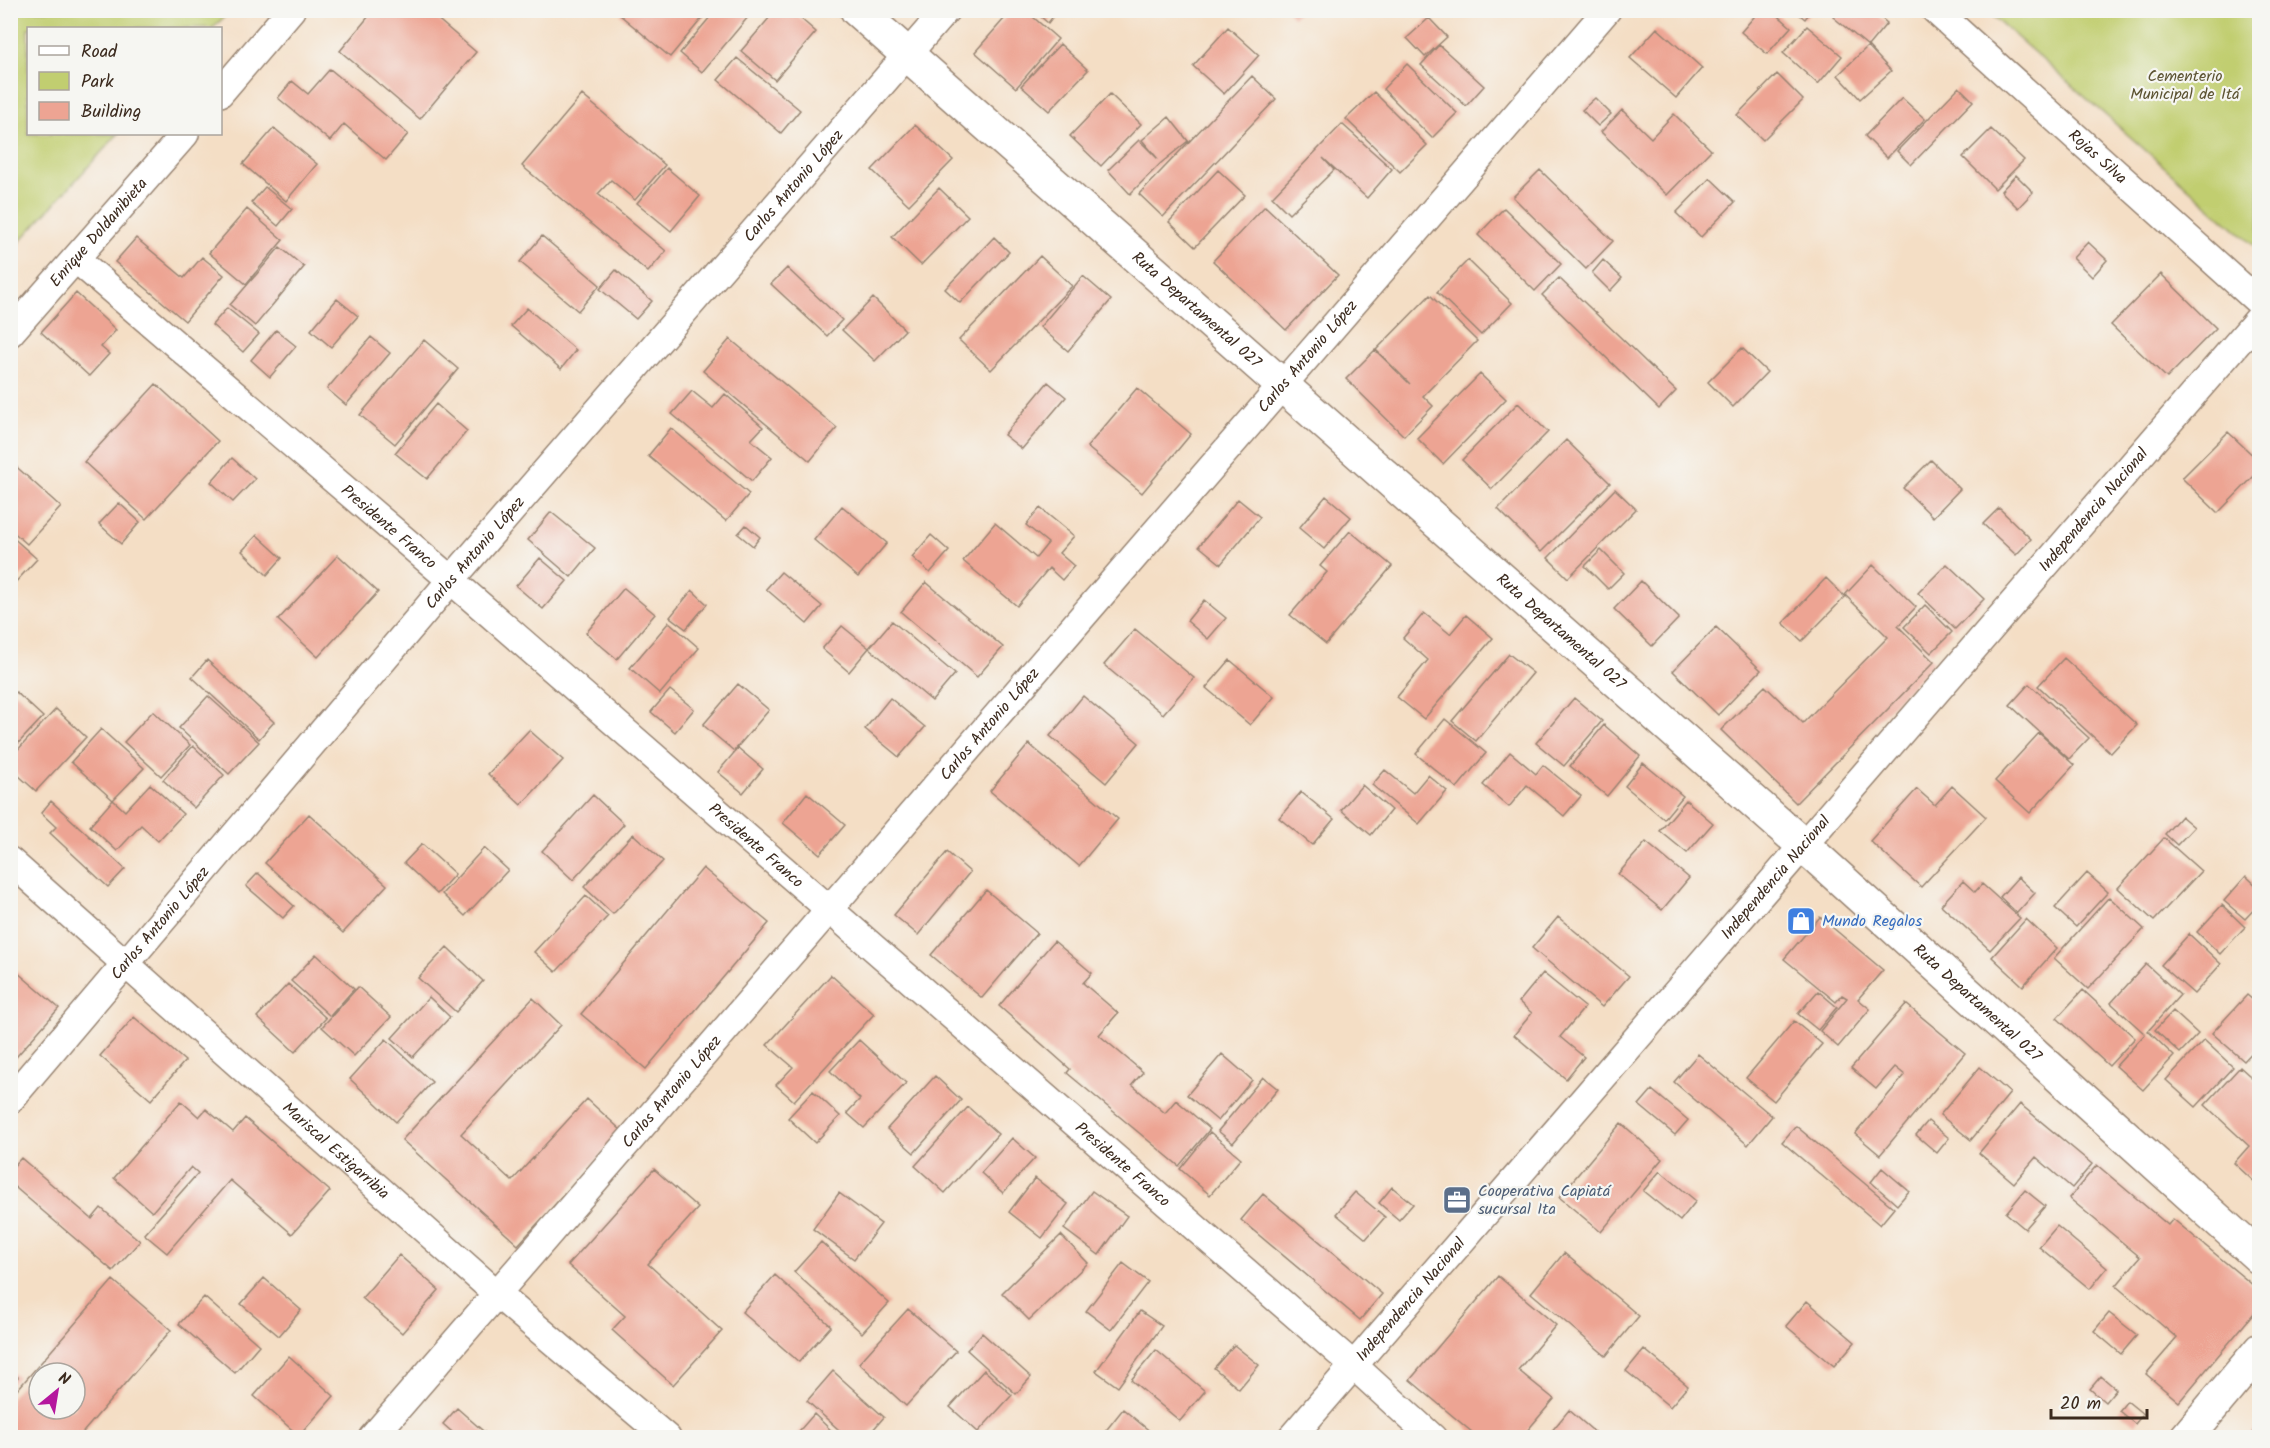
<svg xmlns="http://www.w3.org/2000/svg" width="2270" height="1448" font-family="Kalam,sans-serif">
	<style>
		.green { fill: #c1ce70; stroke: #7e7c47; stroke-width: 1.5 }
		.building { fill: #eda493; fill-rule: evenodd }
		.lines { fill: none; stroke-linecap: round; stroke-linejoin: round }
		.street-casing { stroke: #988472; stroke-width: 30 }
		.secondary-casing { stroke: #988472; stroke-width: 36 }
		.primary-casing { stroke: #988472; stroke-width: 36 }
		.street { stroke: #fff; stroke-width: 27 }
		.secondary { stroke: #fff; stroke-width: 33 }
		.primary { stroke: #fff; stroke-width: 33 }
		.labels { text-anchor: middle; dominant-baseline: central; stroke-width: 4.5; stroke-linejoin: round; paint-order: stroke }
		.park-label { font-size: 16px; fill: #5c5332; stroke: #f6f6f2 }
		.street-label { font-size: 16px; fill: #3b2a1e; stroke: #f6f6f2 }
		.shop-label { font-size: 16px; fill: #366cbe; stroke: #f6f6f2; text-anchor: start }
		.service-label { font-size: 16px; fill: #4e5e75; stroke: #f6f6f2; text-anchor: start }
	</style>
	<rect width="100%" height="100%" fill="#f6f6f2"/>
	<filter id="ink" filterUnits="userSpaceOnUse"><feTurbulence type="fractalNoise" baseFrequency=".0167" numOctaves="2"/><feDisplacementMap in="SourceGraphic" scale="12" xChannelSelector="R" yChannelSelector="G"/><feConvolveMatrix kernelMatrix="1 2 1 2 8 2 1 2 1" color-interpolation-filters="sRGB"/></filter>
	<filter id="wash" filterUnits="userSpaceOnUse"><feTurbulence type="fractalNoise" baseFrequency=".008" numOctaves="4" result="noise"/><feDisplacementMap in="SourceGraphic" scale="24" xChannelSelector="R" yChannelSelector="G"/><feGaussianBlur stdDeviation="1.35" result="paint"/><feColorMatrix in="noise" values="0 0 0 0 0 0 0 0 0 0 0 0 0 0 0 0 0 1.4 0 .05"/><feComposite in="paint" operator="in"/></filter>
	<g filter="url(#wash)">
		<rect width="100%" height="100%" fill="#f4dec5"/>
		<path class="green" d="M11,10L230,11L213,28H28V134H118L11,251Z
			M1987,11H2259V250Z"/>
		<g id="blocks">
			<path class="building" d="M374,10H427L476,52L420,119L340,51Z
				M436,10H451L445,18Z
				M624,10H709L670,57L620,15Z
				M716,10H754L702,72L680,53Z
				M776,10H791L816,32L775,80L741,51Z
				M1012,10H1025L1058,39L1016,88L975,52Z
				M1033,10H1058L1048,23Z
				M1287,10H1301L1293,17Z
				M1760,10H1772L1791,27L1767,54L1741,32Z
				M1794,10H1812L1805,19Z
				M1839,10H1872L1887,23L1868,46L1833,17Z
				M1429,18L1447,37L1425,57L1407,38Z
				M1807,26L1842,56L1818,84L1783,53Z
				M1228,27L1259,55L1224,94L1193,66Z
				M1657,28L1702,68L1676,98L1630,58Z
				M1060,44L1088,70L1049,111L1021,86Z
				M1439,45L1484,86L1466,106L1421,65Z
				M1868,46L1891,71L1860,99L1838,75Z
				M737,58L800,110L781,133L718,80Z
				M1407,64L1457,113L1432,138L1383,89Z
				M330,69L408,134L386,160L344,124L330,141L278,98L292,81L308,94Z
				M1777,74L1803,100L1763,140L1737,115Z
				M1252,76L1276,99L1163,217L1139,194Z
				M1959,87L1973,101L1911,165L1897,151Z
				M1374,92L1427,145L1400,172L1346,119Z
				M1110,94L1141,124L1101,166L1070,136Z
				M582,95L665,165L635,200L611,180L598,194L666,251L648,272L522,166Z
				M1595,98L1611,114L1598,126L1582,110Z
				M1902,98L1925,119L1887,158L1865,136Z
				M1622,110L1651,138L1674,114L1711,150L1667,195L1601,132Z
				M1169,117L1188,141L1161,163L1130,194L1108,170L1139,140L1158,159L1142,140Z
				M1342,124L1392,169L1367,198L1323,158L1334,170L1289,214L1272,197Z
				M915,125L953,160L909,205L872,170Z
				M274,128L317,164L286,201L243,164Z
				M1991,129L2024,160L1995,189L1963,157Z
				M667,168L700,196L671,231L637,203Z
				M1218,170L1245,195L1195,247L1169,222Z
				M1540,170L1613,241L1586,269L1513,197Z
				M2016,175L2033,192L2018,208L2001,191Z
				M1710,178L1735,202L1701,237L1676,213Z
				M265,187L292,209L278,226L251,203Z
				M939,188L968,216L921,265L892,237Z
				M1265,206L1338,275L1286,330L1213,261Z
				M1504,208L1561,264L1535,291L1478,235Z
				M247,209L283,240L246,284L209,253Z
				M542,236L600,285L578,311L520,262Z
				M994,237L1009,252L960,303L945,289Z
				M136,238L184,278L202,257L224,275L185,321L115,262Z
				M2088,242L2107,260L2092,277L2073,258Z
				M280,247L304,267L255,326L230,305Z
				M1040,256L1072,286L991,370L959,340Z
				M1468,260L1512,303L1481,335L1437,292Z
				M1603,260L1622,278L1610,291L1592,273Z
				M787,268L842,320L827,336L771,284Z
				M616,270L652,301L636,319L600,289Z
				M2161,274L2216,328L2167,378L2111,325Z
				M1083,276L1111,300L1068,351L1040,327Z
				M1559,278L1676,391L1659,409L1542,295Z
				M76,293L116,330L101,347L109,354L89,376L41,332Z
				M1430,295L1477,341L1423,396L1433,406L1404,436L1346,379L1375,350L1410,384L1376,350Z
				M873,298L905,330L875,361L842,330Z
				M337,299L358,316L331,347L311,330Z
				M227,308L259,334L243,352L212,325Z
				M527,308L576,350L561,369L511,326Z
				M276,330L296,346L270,377L251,360Z
				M371,337L390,353L346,405L327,389Z
				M730,339L837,428L810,461L703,371Z
				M424,340L458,369L395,444L360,415Z
				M1742,348L1767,372L1733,407L1708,382Z
				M1480,374L1506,399L1443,464L1417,438Z
				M1048,382L1066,397L1022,449L1004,435Z
				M156,384L218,441L146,519L84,462Z
				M1137,388L1191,434L1142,493L1087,447Z
				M692,391L713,408L725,394L763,427L751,440L772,457L752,481L672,414Z
				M1518,403L1548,432L1492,489L1462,460Z
				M436,404L467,431L427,479L395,453Z
				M671,428L749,494L726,521L648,456Z
				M2228,432L2260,462V470L2218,513L2182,478Z
				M1566,440L1610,483L1541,552L1498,509Z
				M232,458L255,479L233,502L211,482Z
				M1931,460L1960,489L1933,517L1903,488Z
				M10,461L61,507L27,544L10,529Z
				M1615,489L1636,509L1568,578L1548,558Z
				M1326,496L1351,517L1324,549L1299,528Z
				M1238,499L1260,517L1221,564L1199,546Z
				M119,503L140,522L121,544L99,524Z
				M842,506L887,543L858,577L814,540Z
				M1040,508L1074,536L1059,553L1074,566L1062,580L1049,568L1017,606L963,561L995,523L1036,558L1048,543L1026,525Z
				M1999,508L2031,539L2016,555L1983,524Z
				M551,512L595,548L571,577L528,540Z
				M746,525L760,537L753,546L738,534Z
				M1350,531L1392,566L1326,644L1290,615L1327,572L1320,566Z
				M10,535L37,559L10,588Z
				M257,535L282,558L267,575L242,551Z
				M931,535L949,551L930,573L912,557Z
				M1601,550L1624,573L1608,589L1585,566Z
				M338,555L378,592L318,657L278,620Z
				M540,558L567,581L543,609L516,586Z
				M1947,564L1984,599L1955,629L1918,593Z
				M1873,565L1916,607L1898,626L1934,662L1796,803L1721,730L1765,686L1803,723L1888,637L1845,595Z
				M781,572L822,606L807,624L766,589Z
				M1826,578L1845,597L1802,641L1783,623Z
				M1641,581L1679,618L1652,646L1614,609Z
				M926,582L1003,647L977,677L901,612Z
				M624,588L655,614L617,659L586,633Z
				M692,590L707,604L686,629L670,617Z
				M1204,600L1226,618L1208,639L1187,621Z
				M1925,605L1952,632L1931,653L1904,627Z
				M1424,613L1450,634L1466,615L1493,638L1424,719L1397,697L1428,660L1403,638Z
				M892,621L955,674L932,701L869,648Z
				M669,622L699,648L660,694L630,668Z
				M842,626L869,648L849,672L822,649Z
				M1716,627L1761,670L1718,715L1673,671Z
				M1135,629L1194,678L1163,714L1104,665Z
				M1509,654L1533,673L1476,741L1452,721Z
				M2064,658L2137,725L2111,753L2038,686Z
				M207,660L274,722L259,739L192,677Z
				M1230,660L1274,697L1250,725L1206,688Z
				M738,684L769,710L734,751L703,725Z
				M2029,684L2089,738L2069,759L2010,705Z
				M670,690L694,709L675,732L651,712Z
				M16,692L43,717L10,752V698Z
				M208,696L259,742L229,774L179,728Z
				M1083,696L1139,743L1106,783L1050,736Z
				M890,698L925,727L899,757L865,729Z
				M1574,698L1602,721L1564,766L1536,743Z
				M56,709L86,737L36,791L10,768V758Z
				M153,711L190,745L161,776L124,742Z
				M1445,719L1486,753L1457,788L1416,754Z
				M1604,725L1640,756L1607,796L1570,766Z
				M101,729L144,768L113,800L71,762Z
				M529,730L563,760L521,805L488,774Z
				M2039,733L2074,765L2030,813L1995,781Z
				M1029,744L1118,819L1079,866L990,791Z
				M193,746L224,775L194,808L163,780Z
				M738,748L763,769L743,793L718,772Z
				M1510,752L1536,774L1543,765L1581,796L1564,816L1527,785L1509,807L1483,785Z
				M1643,763L1683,796L1664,819L1625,786Z
				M1385,770L1413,793L1428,775L1447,791L1419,824L1372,785Z
				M150,784L183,814L158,841L141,825L117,851L90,826L113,800L125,811Z
				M1362,785L1391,810L1371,835L1341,810Z
				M1952,786L1986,817L1921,887L1870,841L1917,789L1935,805Z
				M1301,792L1334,819L1312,845L1279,818Z
				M807,793L845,825L820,854L783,823Z
				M593,795L624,824L573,880L542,851Z
				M1686,800L1713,823L1687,853L1660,831Z
				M51,801L125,869L108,887L50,833L56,827L41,813Z
				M309,814L387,885L343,933L265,863Z
				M2181,816L2194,827L2177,845L2165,834Z
				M633,834L663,861L613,914L584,887Z
				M2164,838L2201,871L2154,921L2118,888Z
				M1646,842L1689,878L1662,910L1618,874Z
				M422,844L455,874L437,894L404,863Z
				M484,848L508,870L465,916L442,894Z
				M947,852L970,872L918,935L894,915Z
				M703,868L769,923L646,1069L581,1014Z
				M258,873L294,906L283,918L246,886Z
				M2087,873L2108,892L2076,927L2055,908Z
				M2246,876L2260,889V903L2245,919L2224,901Z
				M2018,877L2035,893L2017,913L2000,897Z
				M1963,881L1975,892L1982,884L2020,918L1990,950L1941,905Z
				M986,890L1037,933L982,998L931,955Z
				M586,896L608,916L556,972L534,952Z
				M2109,897L2144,929L2088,989L2054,958Z
				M2222,905L2245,927L2220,954L2197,932Z
				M1558,917L1629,976L1602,1007L1532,948Z
				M1820,917L1883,970L1858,999L1870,1009L1838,1047L1820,1031L1847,998L1842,995L1836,1002L1784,959Z
				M2026,919L2057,948L2023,986L1992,957Z
				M2189,934L2221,964L2194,994L2161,965Z
				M1054,941L1092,973L1083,983L1118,1013L1099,1035L1143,1072L1132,1085L1165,1113L1176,1100L1210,1129L1179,1166L1067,1073L1070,1069L999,1006Z
				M447,947L483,981L456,1012L418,978Z
				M316,954L354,989L330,1016L291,981Z
				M2146,964L2180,995L2148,1031L2174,1056L2143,1090L2116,1066L2145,1034L2111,1003Z
				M10,966L59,1008L10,1064Z
				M1543,973L1585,1007L1560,1037L1584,1057L1566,1079L1514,1035L1532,1013L1519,1002Z
				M831,975L874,1014L794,1101L776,1085L793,1067L767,1045Z
				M288,984L326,1018L295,1052L257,1017Z
				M358,987L391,1017L354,1056L322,1027Z
				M2083,990L2135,1038L2109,1066L2057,1018Z
				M1818,991L1837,1007L1818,1030L1798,1014Z
				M2247,995L2260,1006V1044L2244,1061L2212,1033Z
				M429,997L450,1017L413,1057L392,1038Z
				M533,998L561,1025L461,1134L512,1181L587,1099L622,1131L518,1245L402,1140Z
				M1906,1004L1965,1053L1880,1155L1855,1134L1905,1075L1895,1067L1876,1089L1851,1068Z
				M2173,1011L2198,1034L2180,1053L2155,1030Z
				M134,1017L185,1061L151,1100L100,1056Z
				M1794,1021L1822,1044L1774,1101L1746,1078Z
				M386,1039L432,1082L396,1122L350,1079Z
				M859,1040L906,1083L864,1128L847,1113L860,1099L830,1071Z
				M2204,1040L2233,1067L2196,1107L2166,1080Z
				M1222,1054L1252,1080L1218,1121L1187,1095Z
				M1698,1054L1772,1116L1748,1145L1674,1082Z
				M1980,1067L2010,1093L1971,1140L1940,1115Z
				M2240,1067L2260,1085V1187L2234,1163L2249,1146L2205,1105Z
				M935,1076L961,1100L914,1153L887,1129Z
				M1263,1077L1278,1089L1233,1143L1218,1131Z
				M1652,1090L1688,1120L1675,1135L1639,1105Z
				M813,1091L840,1116L815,1143L788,1118Z
				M181,1101L199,1117L206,1109L233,1132L245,1118L330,1191L292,1234L230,1180L167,1253L144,1234L198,1173L191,1167L152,1212L114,1178Z
				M2020,1104L2092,1164L2072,1188L2036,1157L2014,1183L1979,1153Z
				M968,1107L998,1134L945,1193L915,1166Z
				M1928,1121L1949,1138L1937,1153L1916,1135Z
				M1621,1123L1662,1159L1601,1232L1559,1197Z
				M1796,1126L1894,1208L1880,1225L1782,1142Z
				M1210,1132L1241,1158L1210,1195L1180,1169Z
				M1012,1138L1035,1158L1003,1193L981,1173Z
				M21,1158L92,1219L101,1208L140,1241L113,1271L10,1183V1170Z
				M2097,1165L2168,1225L2173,1219L2260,1291V1306L2179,1402L2146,1374L2177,1338L2116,1286L2140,1257L2069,1198Z
				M1882,1168L1909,1191L1897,1205L1871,1182Z
				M654,1169L698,1208L648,1264L722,1331L673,1385L612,1330L625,1316L568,1265Z
				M1660,1171L1696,1201L1680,1221L1643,1191Z
				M1035,1178L1068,1204L1042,1238L1009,1212Z
				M1392,1187L1413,1204L1399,1220L1379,1203Z
				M2025,1190L2045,1206L2025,1229L2006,1213Z
				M1092,1191L1127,1216L1099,1255L1064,1229Z
				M1355,1192L1385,1217L1366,1239L1336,1214Z
				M839,1193L881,1224L854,1259L813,1229Z
				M1263,1194L1382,1294L1360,1320L1241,1220Z
				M2057,1226L2107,1268L2090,1289L2039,1247Z
				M1061,1235L1088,1263L1029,1320L1002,1293Z
				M821,1242L889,1303L862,1333L794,1272Z
				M1564,1253L1639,1316L1606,1356L1531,1293Z
				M399,1255L439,1290L402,1333L362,1298Z
				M1123,1263L1148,1282L1111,1330L1086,1311Z
				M775,1275L831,1326L799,1362L742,1312Z
				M1498,1276L1556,1325L1518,1370L1554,1399L1521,1438H1479L1410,1380Z
				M264,1278L301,1310L279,1336L241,1304Z
				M113,1280L171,1330L78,1438H10V1398ZM39,1373H75V1409H39Z
				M204,1297L259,1345L235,1373L179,1324Z
				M1807,1301L1855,1342L1834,1366L1786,1326Z
				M908,1309L956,1351L906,1406L859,1363Z
				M1140,1311L1162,1326L1118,1387L1096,1371Z
				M2109,1313L2137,1335L2121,1354L2094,1331Z
				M982,1333L1031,1377L1016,1394L967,1350Z
				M1234,1345L1259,1365L1239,1389L1214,1368Z
				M1644,1349L1688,1386L1670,1407L1626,1371Z
				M1156,1350L1205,1391L1180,1421L1131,1380Z
				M289,1356L334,1396L299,1436L254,1396Z
				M984,1370L1012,1395L978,1432L950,1407Z
				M10,1371L18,1377L10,1386Z
				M833,1371L884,1417L866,1438H848L807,1401Z
				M2101,1376L2116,1389L2105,1402L2090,1389Z
				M2127,1401L2143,1414L2135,1424L2119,1411Z
				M457,1408L491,1438H459L443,1424Z
				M1123,1409L1158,1438H1100Z
				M1569,1410L1599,1436L1598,1438H1546Z
				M814,1414L839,1438H793Z
				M2260,1425V1438H2249Z
				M285,1432L292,1438H280Z"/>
		</g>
	</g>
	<g filter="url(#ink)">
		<use href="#blocks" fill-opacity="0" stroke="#988472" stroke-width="1.5"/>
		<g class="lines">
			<g class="street-casing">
				<g id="street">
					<path id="s1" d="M1935,10L2260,303"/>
					<path d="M220,93L291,10"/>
					<path id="s2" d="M76,259L451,580L1353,1365L1433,1438"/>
					<path id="s3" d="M10,333L185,134"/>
					<path id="s4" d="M10,861L496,1293L667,1438"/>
					<path id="s5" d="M10,1100L451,580L946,10"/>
					<path id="s6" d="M372,1438L1607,10"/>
					<path id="s7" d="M1291,1438L2260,317"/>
				</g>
			</g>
			<g class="secondary-casing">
				<path id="secondary" d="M2186,1438L2260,1350"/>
			</g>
			<g class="primary-casing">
				<g id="primary">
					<path id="s8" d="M857,10L1803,845L2260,1258"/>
				</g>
			</g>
			<use href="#street" class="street"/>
			<use href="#secondary" class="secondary"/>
			<use href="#primary" class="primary"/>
		</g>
	</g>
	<defs>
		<g id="shop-square" transform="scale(1.5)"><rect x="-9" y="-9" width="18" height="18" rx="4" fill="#3f7fe0" stroke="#f6f6f2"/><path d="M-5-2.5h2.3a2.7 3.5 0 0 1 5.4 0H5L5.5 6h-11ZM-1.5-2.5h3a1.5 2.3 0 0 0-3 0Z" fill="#fff"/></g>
		<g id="office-square" transform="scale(1.5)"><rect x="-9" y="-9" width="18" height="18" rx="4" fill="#5c6f8a" stroke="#f6f6f2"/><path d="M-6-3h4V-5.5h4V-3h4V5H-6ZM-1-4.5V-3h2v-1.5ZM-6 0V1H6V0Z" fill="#fff"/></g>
	</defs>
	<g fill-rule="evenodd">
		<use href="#shop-square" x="1801" y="921"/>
		<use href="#office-square" x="1457" y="1200"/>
	</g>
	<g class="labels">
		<g class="park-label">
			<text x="2185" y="76">Cementerio<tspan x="2185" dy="18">Municipal de Itá</tspan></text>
		</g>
		<g class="street-label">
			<text stroke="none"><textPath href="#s1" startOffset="219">Rojas Silva</textPath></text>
			<text stroke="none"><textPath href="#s5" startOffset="1204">Carlos Antonio López</textPath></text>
			<text stroke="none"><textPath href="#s3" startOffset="134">Enrique Doldanibieta</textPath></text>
			<text stroke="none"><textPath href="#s8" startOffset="453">Ruta Departamental 027</textPath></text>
			<text stroke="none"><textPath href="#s6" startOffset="1430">Carlos Antonio López</textPath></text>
			<text stroke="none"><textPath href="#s7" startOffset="1227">Independencia Nacional</textPath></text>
			<text stroke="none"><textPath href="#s2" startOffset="412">Presidente Franco</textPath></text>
			<text stroke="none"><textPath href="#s5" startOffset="718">Carlos Antonio López</textPath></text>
			<text stroke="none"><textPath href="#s8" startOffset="939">Ruta Departamental 027</textPath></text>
			<text stroke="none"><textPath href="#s6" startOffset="944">Carlos Antonio López</textPath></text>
			<text stroke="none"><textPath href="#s2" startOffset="898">Presidente Franco</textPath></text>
			<text stroke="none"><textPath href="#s7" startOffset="741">Independencia Nacional</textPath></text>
			<text stroke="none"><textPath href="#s5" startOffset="232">Carlos Antonio López</textPath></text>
			<text stroke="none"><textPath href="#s8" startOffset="1497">Ruta Departamental 027</textPath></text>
			<text stroke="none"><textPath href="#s6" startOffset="458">Carlos Antonio López</textPath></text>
			<text stroke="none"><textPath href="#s4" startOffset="436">Mariscal Estigarribia</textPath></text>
			<text stroke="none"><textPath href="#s2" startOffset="1384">Presidente Franco</textPath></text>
			<text stroke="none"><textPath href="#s7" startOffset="183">Independencia Nacional</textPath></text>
		</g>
		<g class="shop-label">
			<text x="1822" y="921">Mundo Regalos</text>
		</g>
		<g class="service-label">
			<text x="1478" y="1191">Cooperativa Capiatá<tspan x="1478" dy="18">sucursal Ita</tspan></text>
		</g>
	</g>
	<rect width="2270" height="1448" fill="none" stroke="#f6f6f2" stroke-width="36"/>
	<rect x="27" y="27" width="195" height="108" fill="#f6f6f2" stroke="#aba49d" stroke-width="1.5"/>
	<rect x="39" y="46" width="30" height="9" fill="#ffffff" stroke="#aba49d" stroke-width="1.5"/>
	<text x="81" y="57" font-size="18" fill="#3b2a1e">Road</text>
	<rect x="39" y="72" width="30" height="18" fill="#c1ce70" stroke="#aba49d" stroke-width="1.5"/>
	<text x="81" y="87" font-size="18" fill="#3b2a1e">Park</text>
	<rect x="39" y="102" width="30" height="18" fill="#eda493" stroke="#aba49d" stroke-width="1.5"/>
	<text x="81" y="117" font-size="18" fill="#3b2a1e">Building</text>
	<g transform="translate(57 1391) rotate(30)"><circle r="28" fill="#f6f6f2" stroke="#aba49d" stroke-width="1.5"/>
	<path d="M0-4.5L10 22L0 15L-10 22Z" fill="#b5179e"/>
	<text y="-9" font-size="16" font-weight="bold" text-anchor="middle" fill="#3b2a1e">N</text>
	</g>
	<path d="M2051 1409v9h96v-9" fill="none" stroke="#3b2a1e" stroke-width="3"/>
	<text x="2060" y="1409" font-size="18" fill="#3b2a1e" stroke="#f6f6f2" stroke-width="4.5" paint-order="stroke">20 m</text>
</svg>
